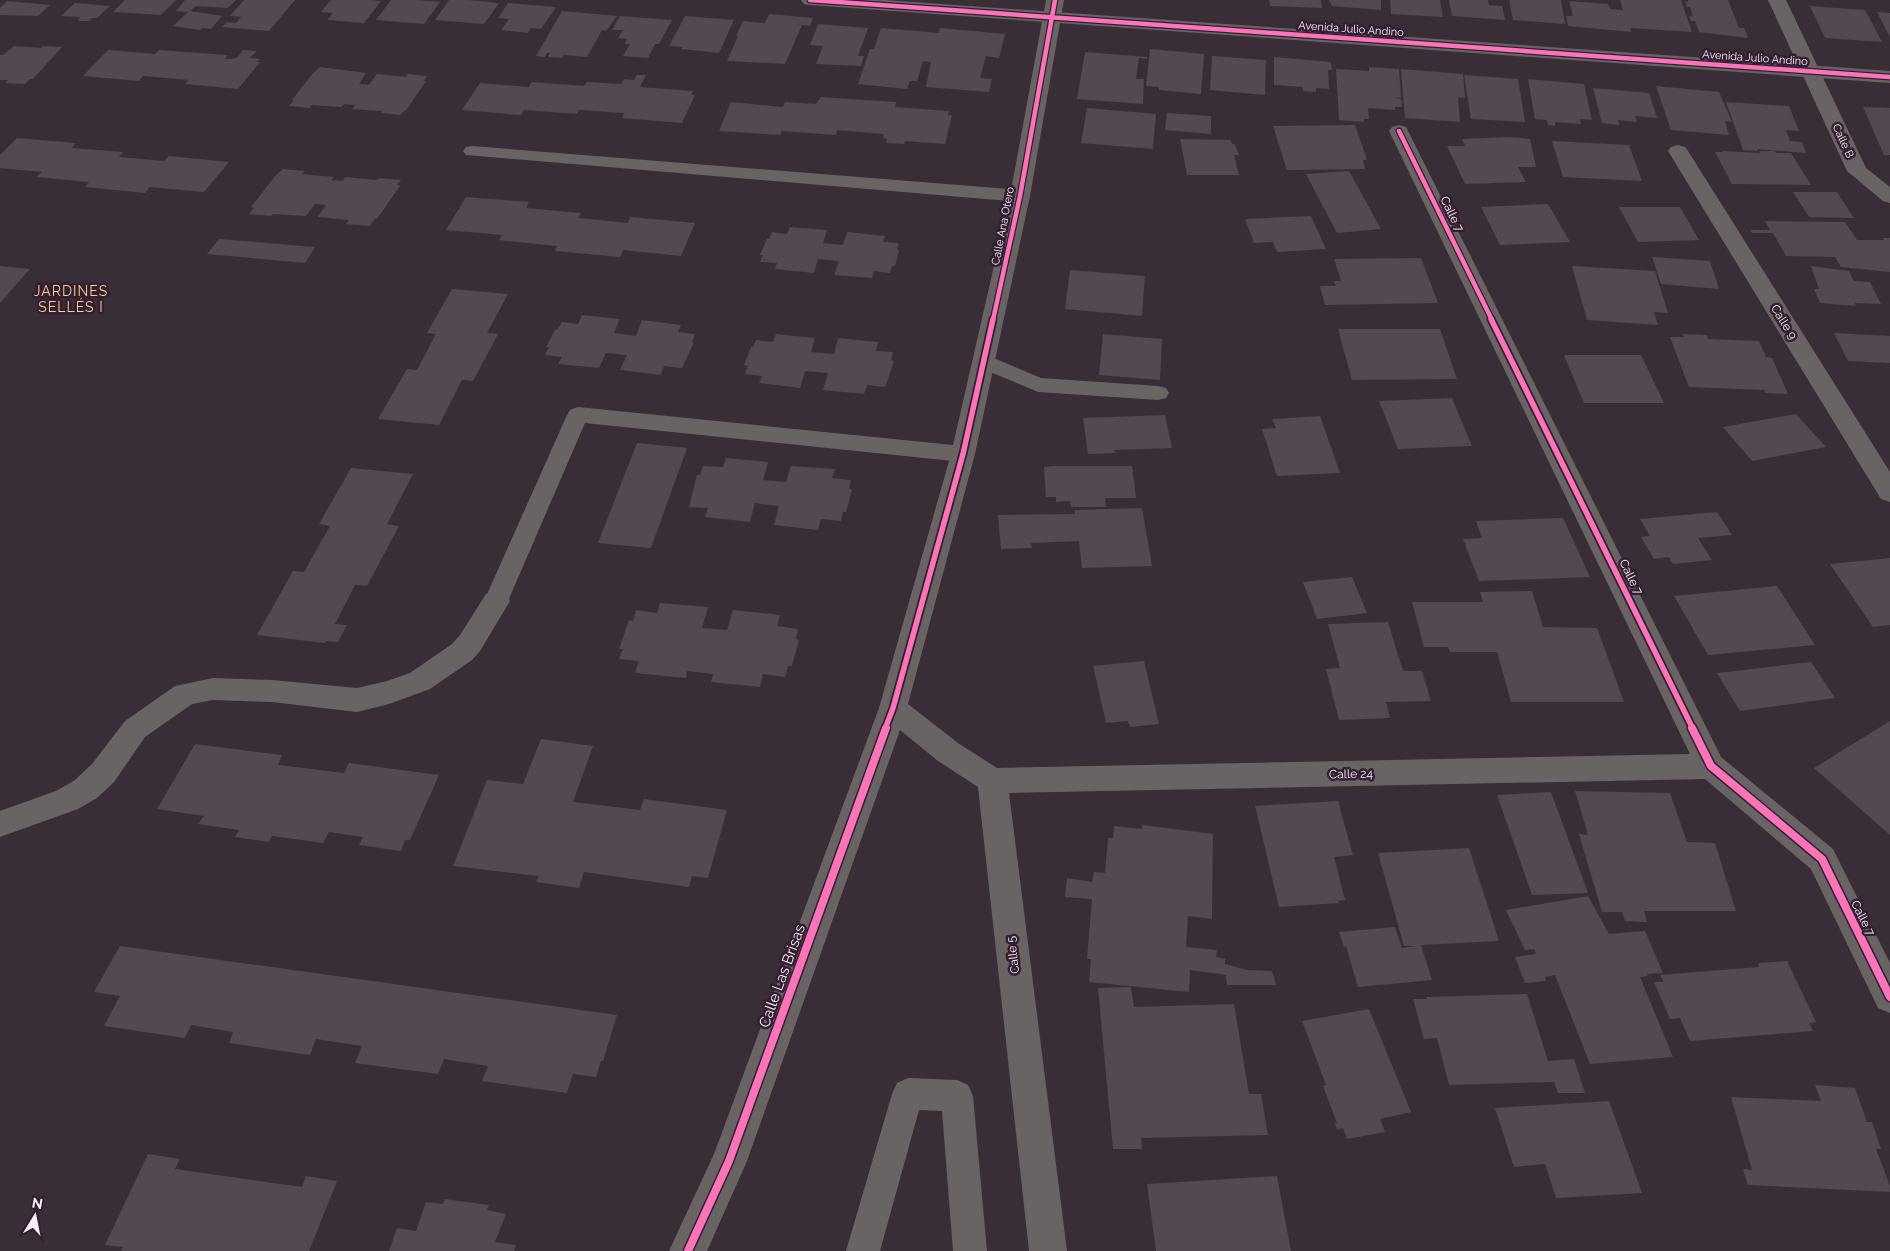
<svg xmlns="http://www.w3.org/2000/svg" width="1890" height="1251" font-family="Raleway,sans-serif">
	<style>
		.building { fill: #534952 }
		.lines { fill: none; stroke-linecap: round; stroke-linejoin: round }
		.service { fill: #696463; fill-rule: evenodd }
		.minor { fill: #696463; fill-rule: evenodd }
		.tertiary { fill: #696463; fill-rule: evenodd }
		.cycleway-far2-casing { stroke: #331f31; stroke-width: 7 }
		.cycleway-far1-casing { stroke: #331f31; stroke-width: 9 }
		.cycleway-casing { stroke: #331f31; stroke-width: 11 }
		.cycleway-far2 { stroke: #fb73b8; stroke-width: 4.5 }
		.cycleway-far1 { stroke: #fb73b8; stroke-width: 5.5 }
		.cycleway { stroke: #fb73b8; stroke-width: 8 }
		.labels { text-anchor: middle; dominant-baseline: central; stroke-width: 5; stroke-linejoin: round; paint-order: stroke }
		.far-street-label { font-size: 11px; fill: #fceefa; stroke: #331f31 }
		.street-label { font-size: 12px; fill: #fceefa; stroke: #331f31 }
		.neighbourhood-label { font-size: 14px; letter-spacing: 1px; fill: #fdcf8b; stroke: #331f31 }
		.near-street-label { font-size: 15px; fill: #fceefa; stroke: #331f31 }
	</style>
	<rect width="100%" height="100%" fill="#392e38"/>
	<path class="building" d="M125,0H176L161,15L113,12Z
		M185,0H236L228,8L196,6L190,11L222,16L211,29L202,28L200,30L173,26L188,12L176,11Z
		M244,0H295L269,31L222,27L227,22L236,23L241,17L230,16Z
		M331,0H372L381,1L364,23L327,20L333,13L321,12Z
		M391,0H417L440,2L424,24L376,20Z
		M449,0H468L499,3L484,24L435,20Z
		M1269,0H1321L1322,8L1270,6Z
		M1329,0H1381V10L1332,6Z
		M1390,0H1440L1443,17L1391,14Z
		M1449,0H1488L1489,5L1502,6L1505,20L1452,16Z
		M1509,0H1561L1565,24L1513,20Z
		M1620,0H1681L1692,32L1630,28L1631,32L1568,26L1566,16H1573L1569,1L1608,4L1610,9L1623,10Z
		M1688,0H1728L1739,28H1744L1748,38L1699,32L1695,21H1691L1689,16L1693,17L1690,7H1687L1685,1L1688,2Z
		M7,1L50,5L38,16L0,15V8Z
		M75,3L110,6L97,18H92L89,21H77L81,17L61,16Z
		M508,3L556,7L541,29L531,28L528,33L501,30L509,19L498,18Z
		M1810,6L1865,10L1882,42L1825,38Z
		M562,11L617,16L606,31L602,30L587,57L564,55L562,58L548,57L550,53H547L545,57L536,56Z
		M1877,12L1890,13V37Z
		M769,14L813,18L810,26L802,25L785,64L727,61L738,36H736L743,21L765,23Z
		M620,16L672,20L659,44H655L648,58L623,56L630,44H625L627,39L618,38L623,30H612Z
		M685,16L734,20L719,53L681,49L682,47L669,46Z
		M818,24L868,28L858,56H864L861,66L816,64L823,46L810,45Z
		M881,28L939,33L940,28L1005,34L999,58L986,56L980,78L992,79L989,92L926,87L931,62L923,61L917,81H910L907,89L858,84L870,49H874Z
		M14,46L41,48L43,46L62,47L33,79H30L25,84L5,83L8,80H0V55H3Z
		M1150,49L1204,54L1201,94L1159,90V87L1146,86Z
		M108,50L155,54L159,50L228,55L225,59H232L238,57L243,50L257,51L250,58L260,59L257,62H260L238,89L185,84L189,80L143,76L139,81L83,76Z
		M1085,52L1147,57V59L1139,58L1136,79H1144L1143,104L1077,99Z
		M1212,56L1266,60L1265,95L1210,90Z
		M1274,57L1331,62L1332,70H1328L1329,89L1316,88V92L1303,91V87L1274,85Z
		M320,67L366,73L359,84L369,85L377,74L406,77L407,74L427,76L424,81H426L407,109L400,115L381,113L382,111L352,109L355,105L344,104L341,107L311,105L310,108L289,106L294,100H292L313,73Z
		M1369,67L1399,69L1401,98L1395,97L1401,99L1402,107H1395V110L1368,108L1369,119H1364V122L1339,120L1336,69L1369,71Z
		M1401,69L1463,74L1465,98L1458,97L1460,122L1405,118Z
		M637,75H646L640,87L693,91L691,95H695L682,123L622,118L624,113L579,110L577,114L524,110L521,115L462,110L480,83L529,87L531,82L584,86L587,82L621,84L624,79L634,80Z
		M1464,75L1518,79L1525,122L1471,119Z
		M1528,79L1584,84L1592,120L1580,119L1581,124L1555,122V126L1548,125L1547,120L1535,119Z
		M1656,86L1719,92L1732,122L1725,121L1729,135L1671,130Z
		M1593,88L1649,93L1657,118L1635,116L1637,122L1618,120L1619,125L1602,123Z
		M821,97L896,102L895,107L949,111L948,115H952L945,144L905,141L904,144L886,143L887,139L883,138L884,134L837,130L836,135L782,131L780,135L719,131L731,102L783,107L785,102L816,104Z
		M1726,102L1789,106L1799,131L1786,130L1790,141L1802,142L1806,153L1757,149L1758,151L1743,150Z
		M1863,107L1890,108V155H1884Z
		M1087,108L1156,114L1153,149L1081,143Z
		M1167,113L1211,116V134L1165,130Z
		M1355,125L1367,160H1363L1365,169L1287,170L1273,126Z
		M1509,137L1530,139L1536,167H1518L1526,182L1465,184L1447,146H1465L1462,139Z
		M17,138L76,143L72,148L123,152L119,157L164,161L169,156L229,162L204,192L150,187L145,193L85,187L89,182L36,177L42,172L0,168V155Z
		M1180,139L1231,140L1232,144H1235L1239,155H1234L1239,175H1187Z
		M1552,141L1629,145L1642,181L1563,177Z
		M1722,151L1760,153L1759,151H1775L1776,153H1791L1811,185L1732,184L1715,152H1723Z
		M283,169L305,171L302,174L334,177L331,180L343,181L345,177L377,180L379,178L401,180L397,185L400,186L377,219L375,218L370,226L346,224L349,220L318,217L326,205L315,204L306,216L273,214L271,216L249,214L254,208L251,207L276,175Z
		M1349,171L1381,229L1337,233L1306,174Z
		M1793,192H1837L1854,218L1809,217Z
		M466,197L529,202L526,208L581,213L578,218L628,223L630,217L695,223L681,256L623,250L620,257L555,251L557,246L499,240L502,235L446,230Z
		M1548,204L1570,242L1500,245L1481,207Z
		M1619,207H1680L1699,240L1638,242Z
		M1311,216L1326,249L1277,252L1273,242L1254,243L1245,219Z
		M1765,221L1845,222L1857,240H1884L1883,238H1890V272L1841,267L1835,257L1786,256L1773,233H1752L1750,230H1770Z
		M790,227L827,230L823,243L843,245L847,232L885,236L883,242L899,243L897,250H899L895,266H892L890,273L874,271L872,278L834,275L839,261L818,259L814,273L775,269L777,263L760,262L763,255H760L767,239H769L772,232L787,234Z
		M219,239L315,247L305,263L207,254Z
		M1652,257L1710,261L1719,289L1661,284Z
		M1421,258L1438,303L1325,305L1320,286H1336L1334,281H1341L1334,259Z
		M0,266L30,269L0,303Z
		M1572,266L1655,271L1668,313L1654,312L1658,325L1587,320Z
		M1811,266L1849,271L1854,281L1870,282L1881,304L1855,303L1856,306L1820,303L1814,289H1819Z
		M1070,270L1145,276L1142,316L1065,309Z
		M452,289L508,294L487,333L498,334L473,381L462,380L439,425L378,419L407,369L417,370L436,334L427,333Z
		M582,315L620,319L614,333L636,336L642,320L681,325L678,332L695,334L692,342H694L682,368L664,366L661,375L620,370L627,355L606,353L599,368L558,364L562,357L545,355L549,347H546L555,330H557L562,322L578,324Z
		M1338,329H1440L1457,379L1352,380Z
		M1834,333L1890,336V363L1848,361Z
		M776,334L815,338L811,352L834,354L838,338L878,342L876,351L893,352L891,360L894,361L888,379L885,387L867,385L864,394L823,390L828,373L805,371L800,388L759,383L762,376L745,374L748,366L744,365L751,347H753L756,340L773,342Z
		M1103,334L1162,339L1160,380L1099,375Z
		M1683,334L1707,335L1708,339L1759,341L1766,357L1772,358L1788,394L1765,393L1764,390L1689,387L1670,337H1684Z
		M1564,355H1641L1664,403H1584Z
		M1452,398L1472,446L1398,449L1379,401Z
		M1796,414L1826,447L1752,461L1723,427Z
		M1165,415L1172,448L1114,450L1115,453L1088,454L1083,418Z
		M1320,416L1340,473L1277,476L1262,429L1276,428L1272,419Z
		M637,443L687,448L651,548L598,543Z
		M726,458L768,462L763,480L786,482L791,466L835,469L832,478L851,480L849,489L852,490L846,512H843L841,521L821,519L818,530L774,525L779,506L755,503L750,522L705,517L708,508L689,507L697,475H700L703,466L723,467Z
		M1054,466H1132L1136,498H1105L1106,507H1071L1070,501L1056,502V497H1046L1044,467Z
		M351,468L413,474L387,524L399,526L367,586L355,585L335,624L347,625L338,642L326,641L325,643L257,635L293,571L304,572L330,526L319,524Z
		M1142,508L1152,566L1082,568L1079,541L1031,543L1032,548L1001,549L998,515L1075,514V510Z
		M1717,512L1732,535L1698,538L1712,560L1673,564L1669,557L1654,559L1641,537L1650,536L1640,519Z
		M1563,518L1590,577L1479,581L1463,539L1482,538L1476,521Z
		M1890,558V625L1873,627L1830,564Z
		M1352,577L1367,613L1317,619L1303,582Z
		M1777,586L1815,645L1708,655L1674,596Z
		M1532,591L1543,627L1597,628L1624,702H1511L1497,652H1450L1448,647H1424L1412,602H1483L1480,592Z
		M660,603L708,607L702,628L727,630L733,610L780,615L777,626L798,629L796,639L799,640L792,666H788L785,677L763,674L760,687L711,682L713,674L687,671L686,678L635,673L639,661L619,659L623,649H619L629,620L633,621L636,610L657,613Z
		M1388,622L1403,671H1422L1431,701L1386,702L1390,718L1339,720L1326,669L1340,668L1328,624Z
		M1144,661L1159,724L1130,727L1128,721L1106,723L1093,666Z
		M1811,662L1835,698L1740,711L1717,673Z
		M1890,721V835L1814,768Z
		M541,739L593,746L573,802L640,810L644,799L727,810L708,878L692,876L689,887L584,872L579,888L536,882L539,876L453,866L487,780L523,784Z
		M195,744L282,755L278,765L344,773L349,763L439,775L410,840H405L401,851L359,845L363,837L329,832L323,843L272,836L269,842L235,837L239,830L198,824L204,816L157,809Z
		M1575,791L1670,793L1687,842L1715,843L1736,911H1644L1647,922L1625,921L1622,912H1602L1579,834L1588,835Z
		M1551,792L1588,893L1532,895L1497,795Z
		M1338,801L1353,855L1334,857L1345,900L1338,901L1339,903L1279,907L1255,806Z
		M1142,825L1213,834L1212,919L1188,916L1186,947L1217,950L1216,957L1225,959V964L1247,970L1272,971L1276,985H1227L1226,975L1190,970L1189,992L1089,982L1091,959H1087L1092,899L1065,897L1067,878L1092,882L1094,872L1105,873L1108,838H1113L1114,826L1142,829Z
		M1469,848L1499,941L1421,945L1432,980L1358,987L1346,946L1344,947L1339,932L1395,927L1402,948L1416,946H1404L1378,853Z
		M1588,896L1609,934L1645,931L1663,973L1647,974L1648,976L1640,977L1673,1057L1590,1064L1555,975L1545,977L1546,981L1525,983L1515,957L1536,954L1534,949L1525,950L1506,910Z
		M120,946L617,1015L603,1061H601L596,1077L573,1074L567,1093L482,1081L488,1066L444,1059L438,1074L355,1063L362,1046L316,1039L310,1055L229,1043L233,1032L191,1025L185,1038L104,1026L120,996L94,992Z
		M1787,961L1816,1022L1809,1023L1813,1031L1690,1041L1680,1018L1670,1019L1654,982H1664L1660,975L1759,967L1758,963Z
		M1131,987L1134,1007L1234,1004L1249,1094H1261L1268,1135L1141,1138L1142,1149H1113L1098,988Z
		M1527,994L1548,1061L1574,1059L1585,1093H1558L1554,1082L1449,1085L1437,1038L1424,1039L1413,999H1427V997Z
		M1369,1009L1411,1112L1380,1119L1385,1132L1347,1139L1343,1128L1337,1130L1335,1123H1337L1323,1086L1326,1085L1302,1021Z
		M1815,1085L1855,1088L1867,1122H1872L1881,1149H1876L1890,1186V1192L1748,1185L1743,1169L1752,1170L1731,1097L1821,1101Z
		M1609,1101L1642,1193L1556,1198L1545,1164L1514,1167L1495,1108Z
		M148,1154L180,1159L175,1169L302,1187L306,1176L337,1181L309,1251H121L123,1247L105,1245Z
		M1277,1176L1291,1251H1156L1147,1184Z
		M445,1199L489,1205L487,1210L506,1214L495,1242L516,1245L514,1251H389L397,1228L416,1231L426,1202L443,1204Z"/>
	<g class="lines">
		<path class="service" d="M472,146L1020,190L1027,192L1029,196L1027,200L1020,202L466,155L463,151L466,147Z
			M984,354L1041,378L1158,386L1166,388L1169,393L1166,398L1158,400L1038,392L976,366L973,361L976,356Z
			M578,407L963,446L971,448L974,454L971,460L963,462L585,423L508,601L505,608L496,610L487,608L484,601L567,415L570,410Z
			M908,1078L957,1080L968,1085L973,1096L987,1251H953L942,1111L919,1110L880,1251H846L892,1094L897,1083Z"/>
		<path class="minor" d="M1046,0H1064L1030,196L975,454L908,704L958,743L997,768L1690,754L1389,131L1392,127L1399,125L1406,127L1721,757L1833,849L1890,963V1013L1878,1008L1811,869L1705,779L1009,793L1067,1251H1029L978,787L938,761L900,730L747,1161L707,1251H669L714,1154L879,708L951,454L1010,196Z
			M1768,0H1786L1866,168L1890,187V203L1883,201L1847,171Z
			M1678,145L1685,147L1688,151L1890,472V502L1881,499L1668,151L1671,147Z
			M496,591L506,594L510,601L480,651L472,660L430,689L389,704L357,712L272,702L213,700L192,704L145,737L114,782L97,798L78,809L0,837V811L56,791L75,780L92,764L125,721L175,686L213,678L272,680L357,688L387,681L410,673L452,644L460,635L486,594Z"/>
		<path class="tertiary" d="M801,0H885L1890,71V83L810,5L804,4Z"/>
		<g class="cycleway-far2-casing">
			<path id="cycleway-far2" d="M810,0L1890,77
				M1399,131L1492,320
				M993,320L1020,196L1055,0"/>
		</g>
		<g class="cycleway-far1-casing">
			<path id="cycleway-far1" d="M1491,319L1693,729
				M885,729L893,708L963,454L993,319"/>
		</g>
		<g class="cycleway-casing">
			<path id="cycleway" d="M1692,728L1711,766L1822,859L1890,997
				M688,1251L729,1161L886,728"/>
		</g>
		<use href="#cycleway-far2" class="cycleway-far2"/>
		<use href="#cycleway-far1" class="cycleway-far1"/>
		<use href="#cycleway" class="cycleway"/>
	</g>
	<g class="labels">
		<g class="far-street-label">
			<text transform="translate(1351 29) rotate(4)">Avenida Julio Andino</text>
			<text transform="translate(1755 58) rotate(4)">Avenida Julio Andino</text>
			<text transform="translate(1843 141) rotate(65)">Calle B</text>
			<text transform="translate(1003 226) rotate(-79)">Calle Ana Otero</text>
		</g>
		<g class="street-label">
			<text transform="translate(1452 214) rotate(64)">Calle 7</text>
			<text transform="translate(1784 322) rotate(58)">Calle 9</text>
			<text transform="translate(1631 577) rotate(64)">Calle 7</text>
			<text transform="translate(1351 774) rotate(-1)">Calle 24</text>
			<text transform="translate(1863 918) rotate(63)">Calle 7</text>
			<text transform="translate(1013 955) rotate(-97)">Calle 5</text>
		</g>
		<g class="neighbourhood-label">
			<text x="71" y="291">JARDINES<tspan x="71" dy="16">SELLÉS I</tspan></text>
		</g>
		<g class="near-street-label">
			<text transform="translate(782 976) rotate(-70)">Calle Las Brisas</text>
		</g>
	</g>
	<g transform="translate(35 1216) rotate(10)" stroke="#331f31" stroke-width="4" paint-order="stroke">
	<path d="M0-4L9 19L0 12L-9 19Z" fill="#fceefa"/>
	<text y="-8" font-size="14" font-weight="bold" text-anchor="middle" fill="#fceefa">N</text>
	</g>
</svg>
